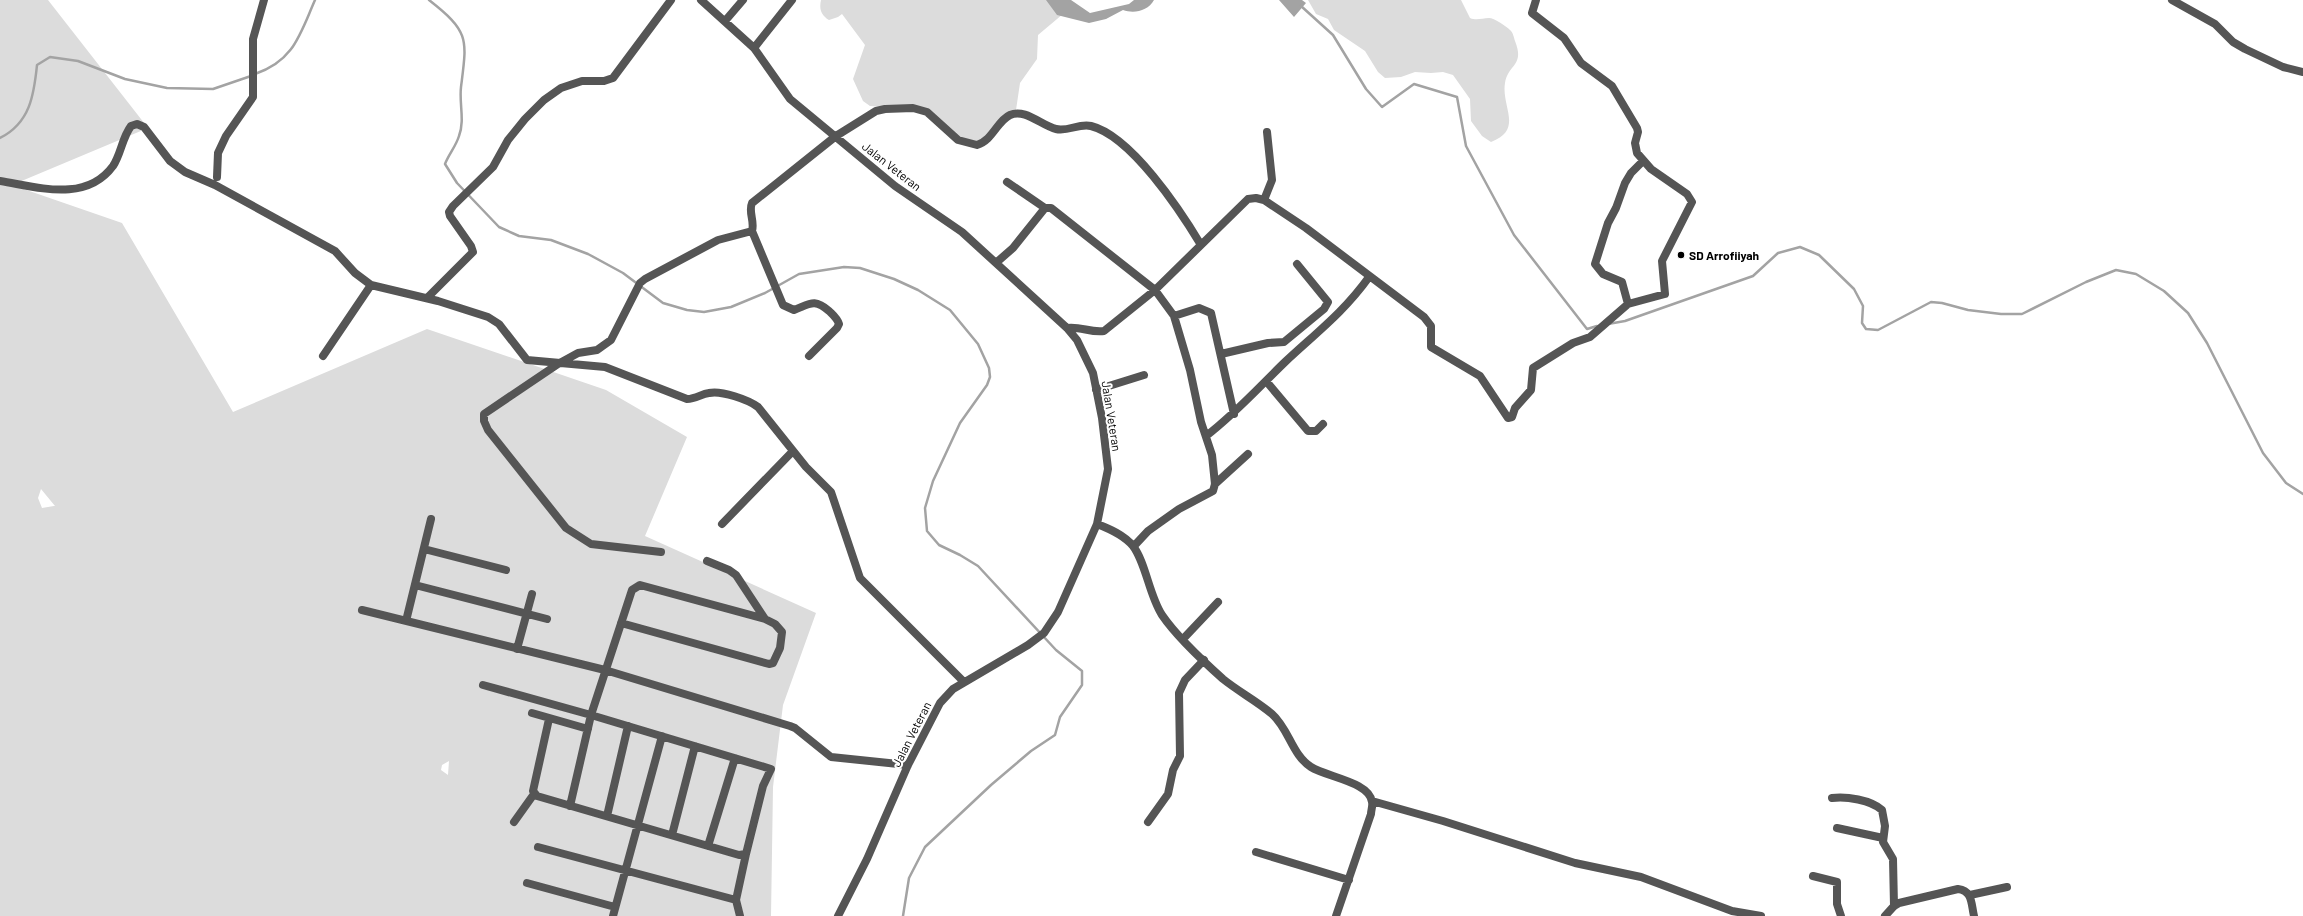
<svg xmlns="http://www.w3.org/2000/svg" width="2303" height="916" font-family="Barlow,sans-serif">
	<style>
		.green { fill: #dcdcdc; fill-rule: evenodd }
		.water { fill: #a3a3a3 }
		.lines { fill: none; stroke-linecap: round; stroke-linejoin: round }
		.stream { stroke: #a3a3a3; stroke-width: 2.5 }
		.street { stroke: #555; stroke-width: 8 }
		.poi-dot { fill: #000; stroke: #fff; stroke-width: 1.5 }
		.labels { text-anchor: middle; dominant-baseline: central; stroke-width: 4; stroke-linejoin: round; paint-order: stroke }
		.street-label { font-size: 12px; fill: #000; stroke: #fff }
		.poi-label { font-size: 12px; font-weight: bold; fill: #000; stroke: #fff; text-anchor: start }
	</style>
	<rect width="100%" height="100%" fill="#fff"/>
	<path class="green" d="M0,0H48L148,128L12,185L122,223L233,412L427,329L606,390L687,437L645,536L816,613L783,705L773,787L771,916H0ZM41,489L55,506H54L42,508L38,498ZM449,761L448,775L441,770L442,765Z
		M821,0H1048L1063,14L1038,35L1037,59L1020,83L1016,110L989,140L969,143L951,132L929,110L870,106L863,101L853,79L865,45L842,14L838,17L829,20C821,15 819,9 821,0Z
		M1308,0H1461L1470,18C1477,21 1482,18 1489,18C1494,18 1506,26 1510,30C1513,32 1514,38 1515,41C1525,66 1508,64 1505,83C1501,106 1524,130 1491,142L1482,136L1471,121L1470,99L1453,75L1443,72L1431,73L1415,72L1401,77L1385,78L1378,72L1365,51L1334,30L1328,19L1316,14Z"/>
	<path class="water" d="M1046,0H1071L1090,13L1129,4L1134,0H1154C1148,11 1134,14 1123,10L1106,19L1089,23L1057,15Z
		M1279,0H1302L1306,3L1294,17Z"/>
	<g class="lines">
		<path class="stream" d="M429,0C470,32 467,39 461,87C459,104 465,120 459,136C456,146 449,154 445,164L457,183L499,227L519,236L551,240L588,254L623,273L663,303L687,310L704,312L731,307L765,293L799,274L844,267L860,268L894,279L918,290L950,310L978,344L989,368L990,377L987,385L960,423L933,481L925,508L927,531L939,545L960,555L978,566L1056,650L1082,671V685L1060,717L1055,735L1031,751L991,785L925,847L909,878L903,916
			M1301,6L1333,35L1366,89L1382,107L1414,84L1457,97L1466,146L1514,235L1587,329L1597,326
			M255,74C294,61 300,34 315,0
			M0,138C30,123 34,95 37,65L50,57L78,61L125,79L167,88L213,89L251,76
			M1608,324L1625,321L1753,276L1778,253L1800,247L1819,255L1854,289L1863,306L1862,323L1866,329L1878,330L1931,302L1942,303L1968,310L2001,314H2022L2086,282L2116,270L2136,274L2164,291L2188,313L2207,343L2263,453L2286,483L2303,494"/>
		<path class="street" d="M701,0L754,48L790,99L895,186L962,232L1067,328L1077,340L1093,373L1102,418L1108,469L1097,524L1058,612L1044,633L1028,645L953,689L940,703L908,765L867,859L838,916
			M2172,0L2215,24L2233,42L2245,49L2283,67L2303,72
			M725,21L743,0
			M754,48L792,0
			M217,177L218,153L226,136L253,97V39L264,0
			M0,181C38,187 86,203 113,166C121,154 122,138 131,126L137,124L144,127L170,161L185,172L215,185L335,251L355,273L371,285L438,301L488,317L499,324L527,360L605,367L687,399C696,399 701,394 709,393C721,390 749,400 758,407L806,467L831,492L860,578L964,682
			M1007,182L1045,208
			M1264,200L1272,180L1267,132
			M752,231L783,305L794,310C810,304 814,298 829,311C833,315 837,318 839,324L837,328L809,356
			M997,262L1013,248L1045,208H1051L1155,290L1174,316L1190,370L1201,422L1212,455L1215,484L1213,491L1179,509L1148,531L1134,546
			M427,298L473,252L471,246L450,216L449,212L453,206L493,167L508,140L525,119L544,100L561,88L582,81H604L613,78L671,0
			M1628,304L1622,282L1603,274L1595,264L1608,223L1616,208L1625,183L1631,173L1643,161
			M1174,316L1199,308L1211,313L1234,414
			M1067,328C1080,326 1091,333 1104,331L1155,290L1248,199L1256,198L1264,200L1306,228L1424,317L1431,326V347L1480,376L1508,418L1512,417L1515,408L1531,390L1533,368L1573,343L1590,337L1628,304L1665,294L1662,261L1692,202L1687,194L1651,169L1637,153L1635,143L1638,132L1637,128L1612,86L1581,63L1564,38L1532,13L1536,0
			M1221,354L1268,343L1284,342L1324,309L1328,302L1297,264
			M323,356L371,285
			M1266,381L1308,431H1316L1323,424
			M1096,390L1144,375
			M1206,436C1235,414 1259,387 1285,362C1316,333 1344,312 1369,277
			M1215,484L1248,454
			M722,524L793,451
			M1097,524C1110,529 1124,535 1133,546C1146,563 1149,595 1162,615C1177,637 1204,662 1223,679C1239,692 1257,701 1272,714C1289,729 1292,755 1311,767C1327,777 1370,782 1372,802C1373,806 1371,810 1371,814L1336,916
			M424,549L506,570
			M661,552L591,544L566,528L488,430L484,421V414L558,364L578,353L597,350L611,340L640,283L645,279L718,240L752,231C755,221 748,212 752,203L836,136L876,111L885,109L913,108L927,112L958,140L977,145C993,140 997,121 1010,115C1025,108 1042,126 1056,129C1068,132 1079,123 1091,126C1131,136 1180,210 1201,245
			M415,585L547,619
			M362,610L605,670L790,726L795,728L831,757L908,765
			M406,621L431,519
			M621,623L769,664L773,663L780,648L782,632L775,624L765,619L736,575L729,570L707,561
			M1183,639L1218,602
			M517,649L532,594
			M483,685L591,715L771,769L763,786L746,854L739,855L537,796L533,791L549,719
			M532,713L588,729
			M1832,798C1846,796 1871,800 1882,810L1885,826L1883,842L1893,859L1894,906
			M1372,801L1443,821L1575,863L1641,877L1732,911L1761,916
			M570,806L591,715L632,590L640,585L765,619
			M607,816L628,726
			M514,822L534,794
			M1148,822L1168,794L1173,770L1180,756L1179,693L1185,680L1204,660
			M1837,828L1883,838
			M672,835L695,746
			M708,846L735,758
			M538,847L736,900
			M1256,852L1349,880
			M1813,876L1837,882V904L1841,916
			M527,883L615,907
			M1970,895L2007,887
			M613,916L662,736
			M740,916L736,900L746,854
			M1885,916L1894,906L1899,903L1958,889C1973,891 1971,904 1974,916"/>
	</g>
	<circle class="poi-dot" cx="1681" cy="255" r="4"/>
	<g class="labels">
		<g class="street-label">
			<text transform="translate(892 166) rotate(38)">Jalan Veteran</text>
			<text transform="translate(1112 416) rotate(81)">Jalan Veteran</text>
			<text transform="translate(911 734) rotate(-63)">Jalan Veteran</text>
		</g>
		<g class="poi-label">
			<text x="1689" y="255">SD Arrofiiyah</text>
		</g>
	</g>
</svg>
